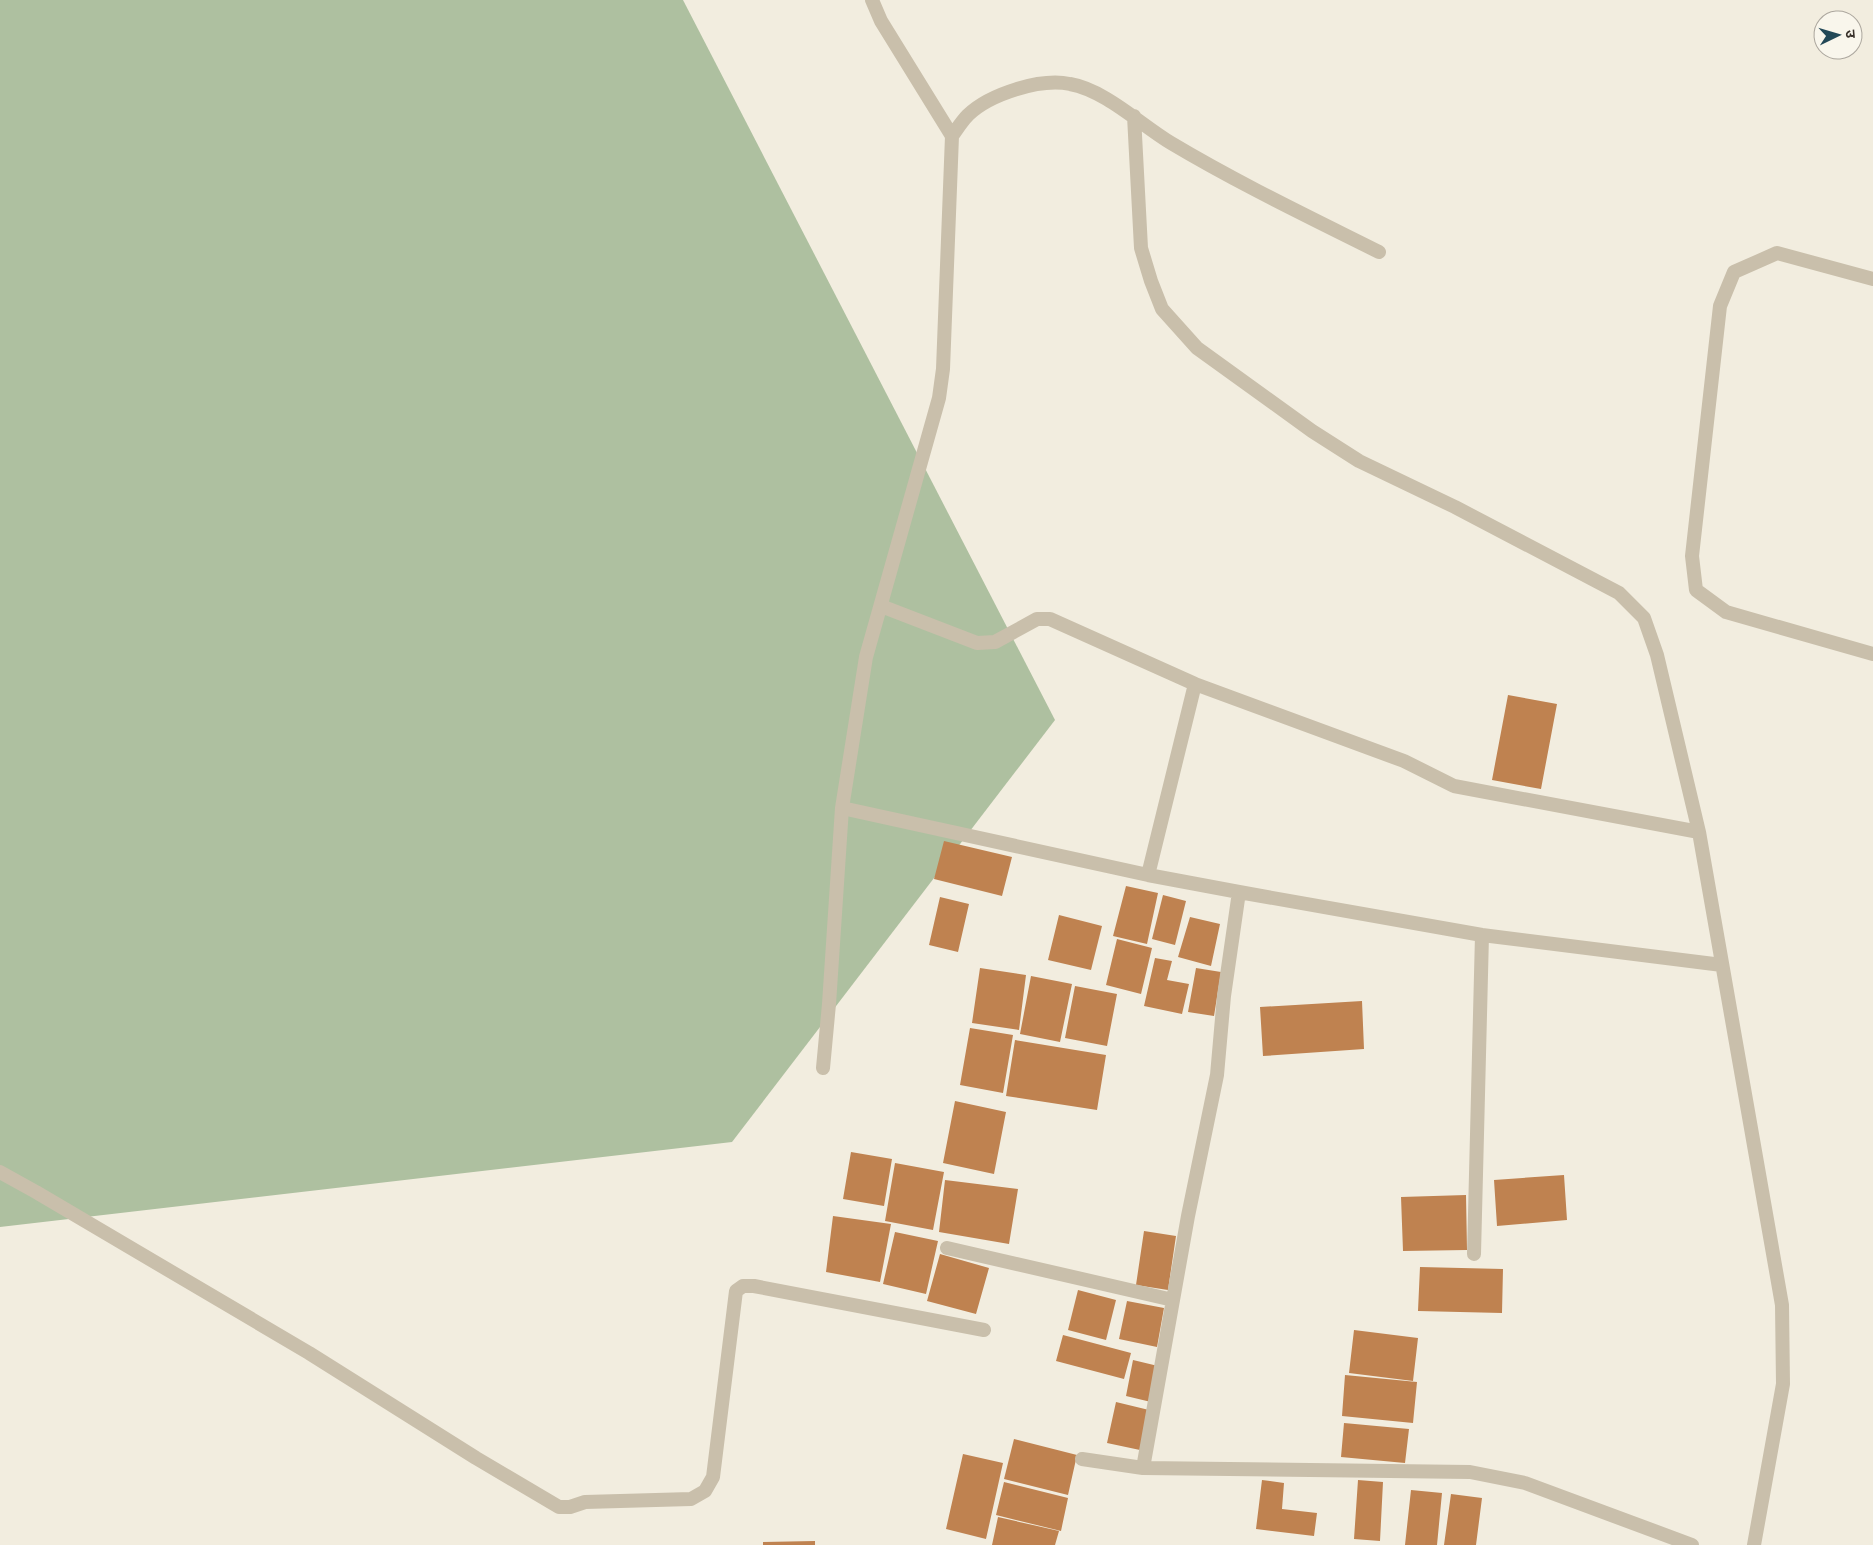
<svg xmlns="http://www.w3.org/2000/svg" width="1873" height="1545" font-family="Signika,'Noto Sans Devanagari',sans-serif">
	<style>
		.green { fill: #aec0a0 }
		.building { fill: #bf8250 }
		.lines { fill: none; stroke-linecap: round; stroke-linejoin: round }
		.service { stroke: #c9bfab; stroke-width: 14 }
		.minor { stroke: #c9bfab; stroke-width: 14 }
	</style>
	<rect width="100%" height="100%" fill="#f2eddf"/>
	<path class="green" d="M0,0H683L1055,720L732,1142L0,1227Z"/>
	<path class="building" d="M1508,695L1557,704L1541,789L1492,780Z
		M944,841L1012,857L1002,896L934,879Z
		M1126,886L1158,893L1147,944L1113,936Z
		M1163,895L1186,901L1175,945L1152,939Z
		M940,897L969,904L958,952L929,945Z
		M1059,915L1102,926L1091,970L1048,960Z
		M1190,917L1220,924L1211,966L1178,957Z
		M1117,939L1152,948L1141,994L1106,985Z
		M1155,958L1172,961L1167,980L1189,984L1182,1014L1144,1006Z
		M980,968L1026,975L1019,1030L972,1023Z
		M1196,968L1221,972L1214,1016L1188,1012Z
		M1031,976L1072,984L1060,1042L1020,1034Z
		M1075,986L1117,994L1107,1046L1065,1038Z
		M1362,1001L1364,1049L1263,1056L1260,1007Z
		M970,1028L1013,1035L1003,1093L960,1085Z
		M1015,1040L1106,1055L1097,1110L1006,1096Z
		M955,1101L1006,1112L994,1174L943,1163Z
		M851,1152L892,1159L884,1206L843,1199Z
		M895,1163L944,1172L933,1230L885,1221Z
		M1564,1175L1567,1220L1497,1226L1494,1180Z
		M945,1180L1018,1189L1009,1244L939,1232Z
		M1466,1195L1467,1250L1403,1251L1401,1197Z
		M833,1216L891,1224L880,1282L826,1272Z
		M1144,1231L1176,1236L1168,1290L1136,1285Z
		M895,1232L938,1241L926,1294L883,1284Z
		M940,1254L989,1268L976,1314L927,1301Z
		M1420,1267L1503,1269L1502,1313L1418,1311Z
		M1078,1290L1116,1300L1106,1340L1068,1330Z
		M1127,1301L1164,1308L1157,1347L1119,1339Z
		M1354,1330L1418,1338L1413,1381L1349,1373Z
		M1063,1335L1131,1353L1124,1379L1056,1361Z
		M1133,1360L1158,1366L1151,1402L1126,1396Z
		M1345,1375L1417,1382L1413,1423L1342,1416Z
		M1116,1402L1149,1410L1140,1450L1107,1443Z
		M1344,1423L1409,1429L1405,1463L1341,1457Z
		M1014,1439L1077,1455L1068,1495L1004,1479Z
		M963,1454L1003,1463L986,1539L946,1529Z
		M1262,1480L1284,1483L1282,1509L1317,1513L1314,1536L1256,1529Z
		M1358,1480L1383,1482L1380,1541L1354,1539Z
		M1004,1482L1068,1498L1061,1531L996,1515Z
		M1411,1490L1442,1493L1437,1545H1405Z
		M1451,1494L1482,1498L1476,1545H1444Z
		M998,1517L1059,1531L1055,1545H992Z
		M815,1541V1545H763V1542Z"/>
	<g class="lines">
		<path class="service" d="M1873,279L1777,253L1734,272L1720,306L1692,556L1696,590L1726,612L1873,654"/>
		<path class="minor" d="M872,0L881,21L952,136
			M1134,116L1141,248L1151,281L1162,309L1197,348L1312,431L1359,461L1455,507L1619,593L1644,618L1657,655L1699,832
			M1379,252C1309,217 1238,183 1171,143C1141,125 1105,90 1070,84C1040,78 990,94 968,115C962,121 957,129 952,136L943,369L939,398L866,657L842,808L1148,875L1239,892L1482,935L1722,965
			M881,606L977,643L995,642L1037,619H1050L1195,684L1404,761L1454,786L1699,832L1782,1305L1783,1384L1754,1545
			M1148,875L1195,684
			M823,1068L829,1004L842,808
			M0,1172L36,1192L309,1353L476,1458L559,1507H570L585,1502L691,1499L705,1491L713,1477L736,1291L743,1286H754L984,1330
			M947,1248L1173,1300
			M1474,1254L1482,935
			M1082,1459L1143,1468L1470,1472L1525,1483L1692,1545
			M1143,1468L1188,1216L1217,1075L1224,996L1239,892"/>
	</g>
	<g transform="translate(1838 35) rotate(85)"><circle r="24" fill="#f9f6ec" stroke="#aca79e"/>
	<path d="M0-4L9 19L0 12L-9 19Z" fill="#224857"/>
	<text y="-8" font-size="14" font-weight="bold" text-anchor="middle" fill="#38312a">उ</text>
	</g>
</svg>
